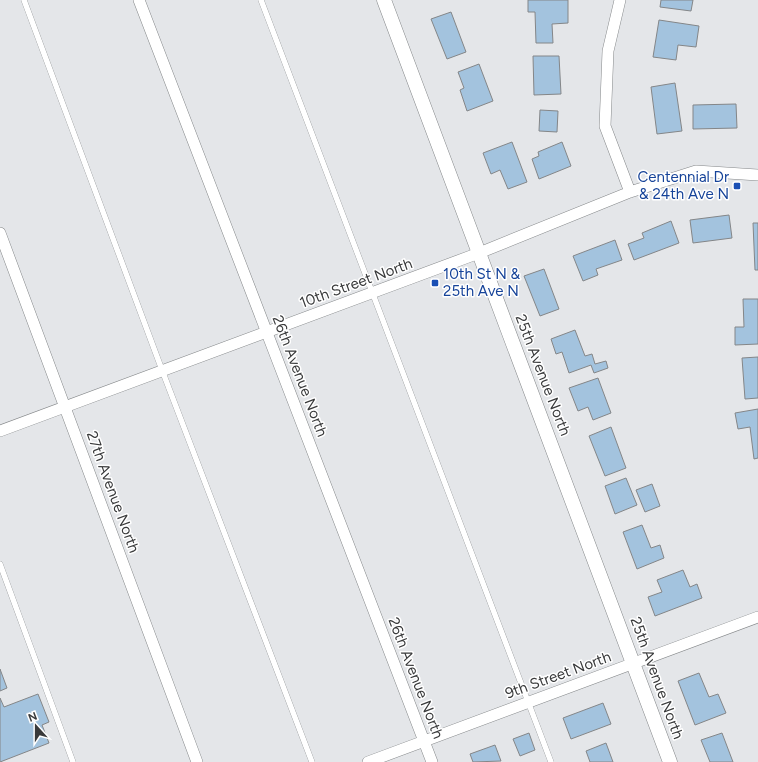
<svg xmlns="http://www.w3.org/2000/svg" width="758" height="762" font-family="Figtree,sans-serif">
	<style>
		.building { fill: #a3c3de; stroke: #848688 }
		.lines { fill: none; stroke-linecap: round; stroke-linejoin: round }
		.service-casing { stroke: #85888a; stroke-width: 6 }
		.minor-casing { stroke: #85888a; stroke-width: 12 }
		.tertiary-casing { stroke: #85888a; stroke-width: 15 }
		.service { stroke: #fff; stroke-width: 5.5 }
		.minor { stroke: #fff; stroke-width: 11 }
		.tertiary { stroke: #fff; stroke-width: 14 }
		.transit-dot { fill: #1a4fb4; stroke: #fff; stroke-width: 1.5 }
		.labels { text-anchor: middle; dominant-baseline: central; stroke-width: 3; stroke-linejoin: round; paint-order: stroke }
		.transit-label { font-size: 15px; fill: #164399; stroke: #fff; text-anchor: end }
		.street-label { font-size: 15px; fill: #393a3b; stroke: #fff }
	</style>
	<rect width="100%" height="100%" fill="#e4e6e9"/>
	<path class="building" d="M528,0H568V23L552,24L553,43H536L535,12H528Z
		M661,0H693L691,11L660,7Z
		M451,12L466,52L447,59L431,19Z
		M659,20L699,26L696,47L678,45L676,60L653,57Z
		M533,56H559L561,94L534,95Z
		M479,64L493,101L467,111L460,90L464,88L458,72Z
		M675,83L682,131L657,134L651,87Z
		M736,104L737,128L693,129V105Z
		M540,110L558,111L557,132L539,131Z
		M512,142L527,182L508,189L500,170L491,174L483,153Z
		M562,142L571,166L539,179L532,159L539,156L538,152Z
		M729,215L732,238L693,243L690,220Z
		M671,221L679,243L634,260L628,244L644,238L642,233Z
		M753,223H758V270H755Z
		M615,240L622,260L596,269L598,275L583,281L573,256Z
		M544,269L559,309L540,316L524,276Z
		M743,299H758V344L735,345V327H744Z
		M575,330L585,356L592,354L595,364L606,361L608,368L594,373L591,365L569,373L562,352L556,354L551,339Z
		M758,357V398L745,399L742,358Z
		M598,378L611,413L593,420L588,407L578,411L569,388Z
		M758,409V458L754,459L750,427L738,429L735,413Z
		M611,427L626,468L605,476L589,436Z
		M626,478L637,505L615,514L605,486Z
		M652,484L660,506L645,512L636,490Z
		M642,525L651,548L660,545L664,558L637,569L623,532Z
		M683,570L690,587L697,584L702,598L655,616L648,597L662,592L657,580Z
		M0,669L7,688L0,691Z
		M699,673L709,697L718,694L726,713L695,725L678,681Z
		M38,694L49,722L42,725L49,743L0,762V698L4,707Z
		M603,703L611,724L571,739L563,718Z
		M529,733L535,750L520,756L513,739Z
		M722,733L733,762H710L701,740Z
		M606,743L613,762H590L586,751Z
		M495,745L501,761L473,762L470,754Z"/>
	<g class="lines">
		<g class="service-casing">
			<path id="service" d="M24,0L162,370L312,762
				M261,0L551,762
				M0,564L73,762"/>
		</g>
		<g class="minor-casing">
			<path id="minor" d="M139,0L432,762
				M620,0L608,51L605,126L630,192
				M0,233L197,762
				M0,431L479,253L630,192L696,171L758,175
				M368,762L758,617"/>
		</g>
		<g class="tertiary-casing">
			<path id="tertiary" d="M384,0L670,762"/>
		</g>
		<use href="#service" class="service"/>
		<use href="#minor" class="minor"/>
		<use href="#tertiary" class="tertiary"/>
	</g>
	<g class="transit-dot">
		<rect x="733" y="182" width="8" height="8" rx="2"/>
		<rect x="431" y="279" width="8" height="8" rx="2"/>
	</g>
	<g class="labels">
		<g class="transit-label">
			<text x="729" y="177">Centennial Dr<tspan x="729" dy="17">&amp; 24th Ave N</tspan></text>
			<text x="443" y="274" text-anchor="start">10th St N &amp;<tspan x="443" dy="17">25th Ave N</tspan></text>
		</g>
		<g class="street-label">
			<text transform="translate(356 283) rotate(-20)">10th Street North</text>
			<text transform="translate(543 375) rotate(69)">25th Avenue North</text>
			<text transform="translate(300 376) rotate(69)">26th Avenue North</text>
			<text transform="translate(113 492) rotate(70)">27th Avenue North</text>
			<text transform="translate(558 675) rotate(-20)">9th Street North</text>
			<text transform="translate(416 678) rotate(69)">26th Avenue North</text>
			<text transform="translate(657 678) rotate(70)">25th Avenue North</text>
		</g>
	</g>
	<g transform="translate(36 726) rotate(339)" stroke="#ffffff" stroke-width="3" paint-order="stroke">
	<path d="M0-3L7 15L0 10L-7 15Z" fill="#393a3b"/>
	<text y="-6" font-size="11" font-weight="bold" text-anchor="middle" fill="#393a3b">N</text>
	</g>
</svg>
